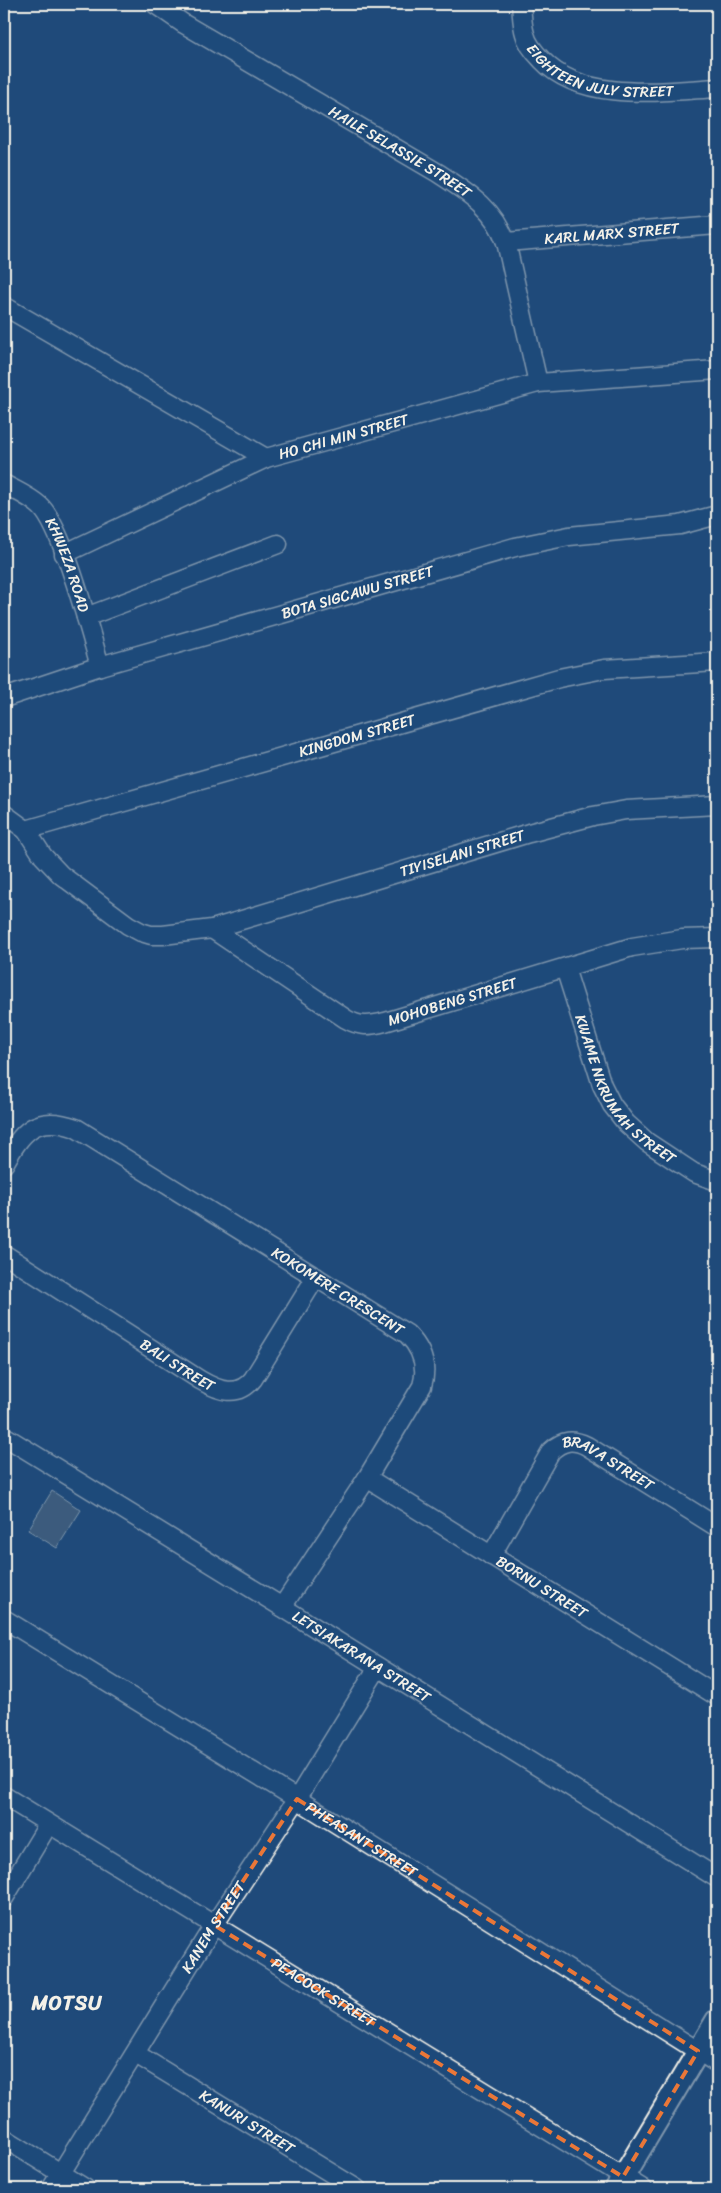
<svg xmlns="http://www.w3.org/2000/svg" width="721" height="2193" font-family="Sriracha,sans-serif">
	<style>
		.building { fill: #5f7080; stroke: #f4f1e8 }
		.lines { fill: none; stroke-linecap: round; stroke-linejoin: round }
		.minor-casing { stroke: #f4f1e8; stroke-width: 21 }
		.tertiary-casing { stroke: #f4f1e8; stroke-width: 25 }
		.minor { stroke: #1f4a7a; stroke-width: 18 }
		.tertiary { stroke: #1f4a7a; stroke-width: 21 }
		.marked { fill: none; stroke: #ea7738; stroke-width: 4; stroke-dasharray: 10 6; stroke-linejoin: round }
		.labels { text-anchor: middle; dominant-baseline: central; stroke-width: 4.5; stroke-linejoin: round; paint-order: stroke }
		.street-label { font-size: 15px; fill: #f4f1e8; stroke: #1f4a7a }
		.district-label { font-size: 20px; font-weight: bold; letter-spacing: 1px; fill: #f4f1e8; stroke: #1f4a7a }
	</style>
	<rect width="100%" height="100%" fill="#1f4a7a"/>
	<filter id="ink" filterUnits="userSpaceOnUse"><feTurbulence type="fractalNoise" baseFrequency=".02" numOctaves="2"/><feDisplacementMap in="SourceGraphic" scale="10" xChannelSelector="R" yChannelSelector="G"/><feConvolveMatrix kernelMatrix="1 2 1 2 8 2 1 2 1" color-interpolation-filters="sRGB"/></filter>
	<g filter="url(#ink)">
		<path class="building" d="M52,1491L81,1510L57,1548L28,1530Z"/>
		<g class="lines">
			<g class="minor-casing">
				<g id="minor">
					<path id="s1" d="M155,4L184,24L438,173C468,193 493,207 506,242L538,383"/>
					<path id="s2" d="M521,4C522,14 522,25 525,34C527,43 535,53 542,60C582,103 663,91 717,88"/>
					<path id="s3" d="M506,242L717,225"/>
					<path d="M4,306L266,458"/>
					<path id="s4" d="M4,484C16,491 29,496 40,506C63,527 90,632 100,666"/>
					<path id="s5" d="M64,554L266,458L538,383L717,370"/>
					<path d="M86,617L278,544"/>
					<path id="s6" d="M4,698L100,666L515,547L569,536L680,525L717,515"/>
					<path id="s7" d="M4,814L26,830L43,856L61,875L128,925L141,932L151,935H163L212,929L529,833L593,816L626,810L717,805"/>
					<path id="s8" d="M26,830L559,678L604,669L717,662"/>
					<path id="s9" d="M212,929L346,1019C360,1027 369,1026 385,1022L632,947L682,939L717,938"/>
					<path id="s10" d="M565,968L602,1085L612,1105L626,1123L647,1142L694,1173L717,1181"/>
					<path id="s11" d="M4,1164C22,1132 35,1113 76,1128L407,1334C422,1349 428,1366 422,1386L367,1478L282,1607"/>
					<path id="s12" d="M4,1254L200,1380C219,1391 238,1398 253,1379L316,1277"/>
					<path id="s13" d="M4,1436L282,1607L717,1878"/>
					<path id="s14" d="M367,1478L717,1696"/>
					<path id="s15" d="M491,1556L551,1451C563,1440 573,1439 587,1446L717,1527"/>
					<path id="s16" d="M4,1619L297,1799L717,2063"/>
					<path id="s17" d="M4,1796L643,2189"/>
					<path d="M4,1898L48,1825"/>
					<path id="s18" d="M136,2054L357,2189"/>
					<path d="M4,2138L86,2189"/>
					<path id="s19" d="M51,2189L214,1925L297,1799L378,1667"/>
				</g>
			</g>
			<g class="tertiary-casing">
				<path id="tertiary" d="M616,2189L717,2020"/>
			</g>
			<use href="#minor" class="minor"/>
			<use href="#tertiary" class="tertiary"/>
		</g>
	</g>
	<path d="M0 0H721V2193H0ZM297,1799L698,2051L623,2177L214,1925Z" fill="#1f4a7a" fill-opacity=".55" fill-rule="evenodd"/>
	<path class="marked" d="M297,1799L698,2051L623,2177L214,1925Z"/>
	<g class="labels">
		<g class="street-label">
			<text stroke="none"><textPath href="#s2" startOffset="122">EIGHTEEN JULY STREET</textPath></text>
			<text stroke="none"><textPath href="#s1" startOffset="286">HAILE SELASSIE STREET</textPath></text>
			<text stroke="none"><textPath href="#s3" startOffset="106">KARL MARX STREET</textPath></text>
			<text stroke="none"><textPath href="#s5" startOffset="304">HO CHI MIN STREET</textPath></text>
			<text stroke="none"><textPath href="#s4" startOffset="108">KHWEZA ROAD</textPath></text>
			<text stroke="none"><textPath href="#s6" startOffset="369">BOTA SIGCAWU STREET</textPath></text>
			<text stroke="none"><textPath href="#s8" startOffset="344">KINGDOM STREET</textPath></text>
			<text stroke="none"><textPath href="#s7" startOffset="516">TIYISELANI STREET</textPath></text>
			<text stroke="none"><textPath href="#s9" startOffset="272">MOHOBENG STREET</textPath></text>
			<text stroke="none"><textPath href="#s10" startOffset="139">KWAME NKRUMAH STREET</textPath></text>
			<text stroke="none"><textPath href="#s11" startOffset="400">KOKOMERE CRESCENT</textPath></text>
			<text stroke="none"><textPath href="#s12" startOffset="206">BALI STREET</textPath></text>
			<text stroke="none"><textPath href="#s15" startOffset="186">BRAVA STREET</textPath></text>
			<text stroke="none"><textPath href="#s14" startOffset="206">BORNU STREET</textPath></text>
			<text stroke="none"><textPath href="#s13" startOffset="420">LETSIAKARANA STREET</textPath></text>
			<text stroke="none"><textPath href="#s16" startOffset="420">PHEASANT STREET</textPath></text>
			<text stroke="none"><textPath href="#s19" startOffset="308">KANEM STREET</textPath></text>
			<text stroke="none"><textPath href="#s17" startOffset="375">PEACOCK STREET</textPath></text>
			<text stroke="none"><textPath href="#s18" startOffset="130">KANURI STREET</textPath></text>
		</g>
		<g class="district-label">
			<text x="67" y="2003">MOTSU</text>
		</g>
	</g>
	<rect width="721" height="2193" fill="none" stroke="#1f4a7a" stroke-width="20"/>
	<rect x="10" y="10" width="701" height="2173" fill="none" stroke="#f4f1e8" stroke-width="2" filter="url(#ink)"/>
</svg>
